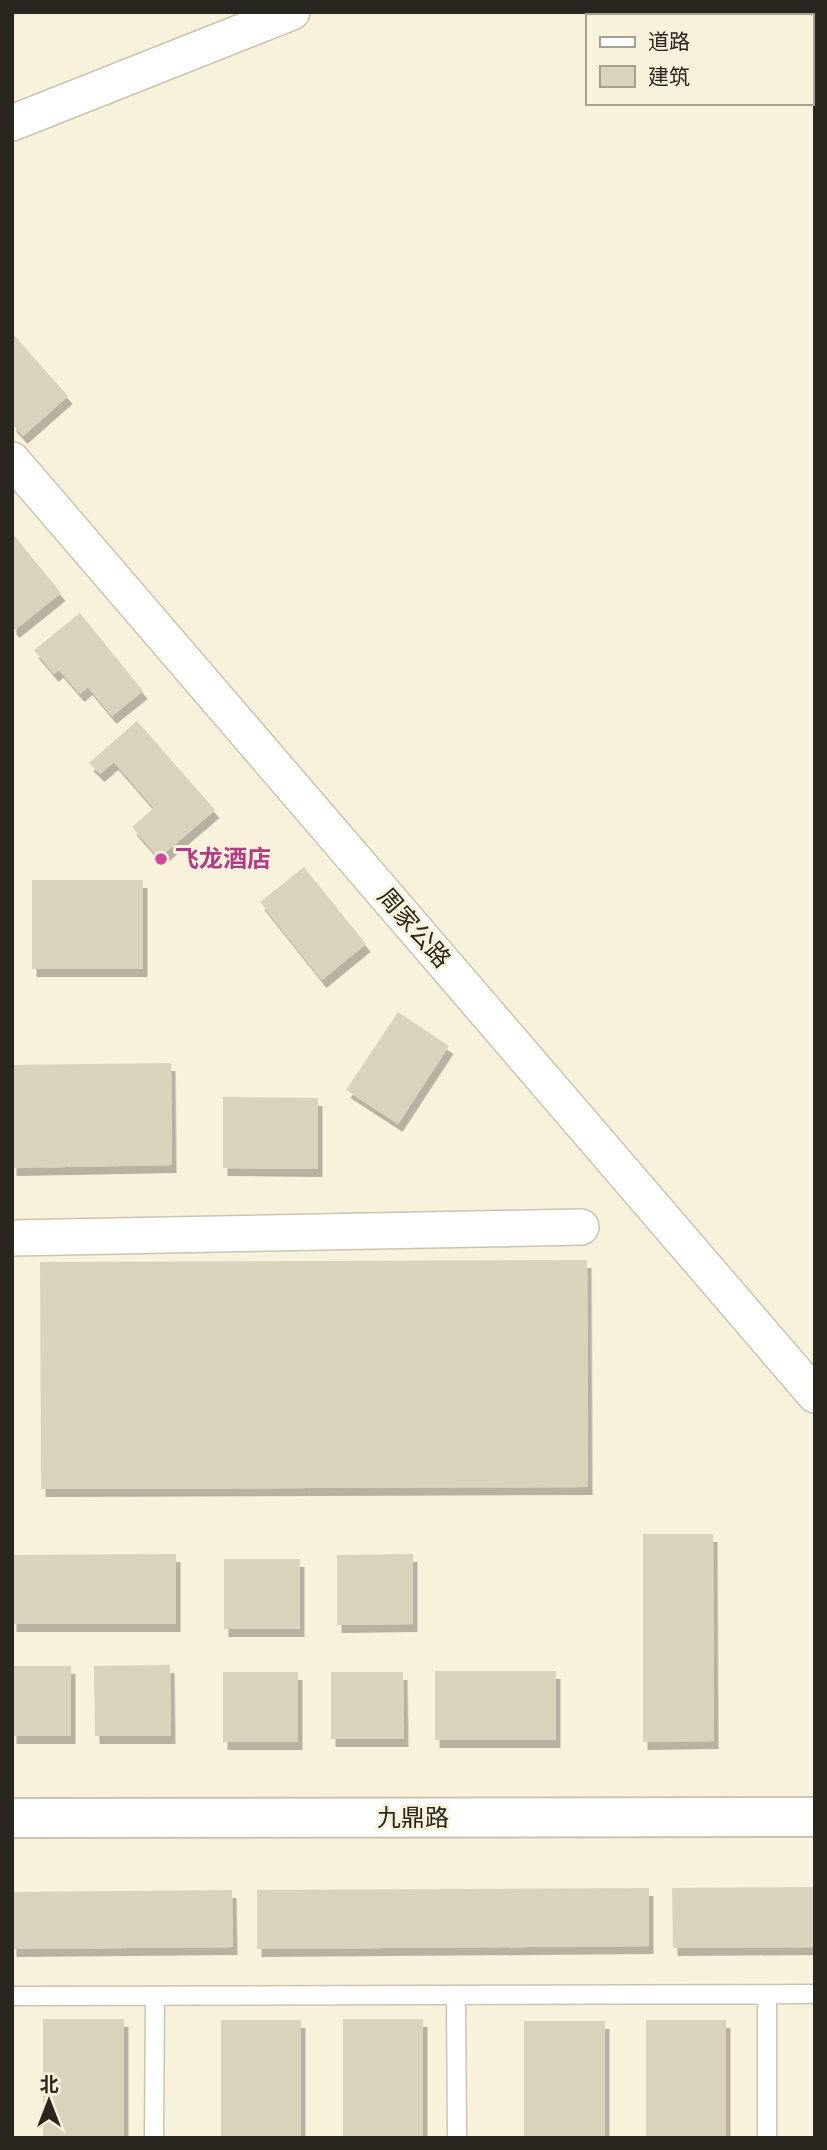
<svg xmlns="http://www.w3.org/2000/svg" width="827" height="2150" font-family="'Roboto Condensed','Noto Sans SC',sans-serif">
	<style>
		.building { fill: #d9d2bd; filter: url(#shadow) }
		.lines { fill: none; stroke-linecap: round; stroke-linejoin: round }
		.lane-casing { stroke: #cbc4b0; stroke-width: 21 }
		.street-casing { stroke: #cbc4b0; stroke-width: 38 }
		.secondary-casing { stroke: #cbc4b0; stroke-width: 42 }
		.lane { stroke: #fff; stroke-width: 18 }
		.street { stroke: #fff; stroke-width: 35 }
		.secondary { stroke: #fff; stroke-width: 38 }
		.hotel-dot { fill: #d1479c; stroke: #f8f1dc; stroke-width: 2.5 }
		.labels { text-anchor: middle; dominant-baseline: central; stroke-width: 6; stroke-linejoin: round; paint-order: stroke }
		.hotel-label { font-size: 24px; font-weight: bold; fill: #b23c85; stroke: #f8f1dc; text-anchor: start }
		.street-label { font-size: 24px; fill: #29261f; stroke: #f8f1dc }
	</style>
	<defs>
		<filter id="shadow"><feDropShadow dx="4.5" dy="8" stdDeviation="0" flood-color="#0004"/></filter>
	</defs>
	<rect width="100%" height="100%" fill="#f8f1dc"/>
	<path class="building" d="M12,333L68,396L23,436L12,424Z
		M12,533L61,593L15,630L12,626Z
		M80,613L143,691L112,716L88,687L80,694L59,670L54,674L34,650Z
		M137,721L215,810L159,858L132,827L154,808L114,762L100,774L89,763Z
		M304,867L366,944L322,980L260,902Z
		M32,880H143V969H32Z
		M398,1012L449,1046L398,1124L346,1090Z
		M171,1063L172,1165L12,1168V1065Z
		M223,1097L318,1098V1169L223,1168Z
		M587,1260L588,1487L41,1489L40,1262Z
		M643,1534H713L714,1741L643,1742Z
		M176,1554V1624H12V1555Z
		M413,1554V1624L337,1625V1555Z
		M224,1559H300V1629H224Z
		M170,1665L171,1736H95L94,1666Z
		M12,1666H71V1736H12Z
		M435,1671H556V1740H435Z
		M223,1672H298V1742H223Z
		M331,1672H403L404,1739H331Z
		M815,1887V1947L673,1948L672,1888Z
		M649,1888V1946L257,1949V1890Z
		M232,1890L233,1947L12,1949V1892Z
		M43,2019H124V2138H43Z
		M343,2019H423V2138H343Z
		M221,2020H301V2138H221Z
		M646,2020H726V2138H646Z
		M524,2021H605V2138H524Z"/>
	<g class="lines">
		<g class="lane-casing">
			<path id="lane" d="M456,1995L457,2138
				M12,1996L815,1994
				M154,2138L155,1996
				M767,2138V1995"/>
		</g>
		<g class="street-casing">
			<path id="street" d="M12,123L292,12
				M12,460L815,1395
				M12,1238L581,1227"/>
		</g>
		<g class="secondary-casing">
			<path id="secondary" d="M12,1818L815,1817"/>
		</g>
		<use href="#lane" class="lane"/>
		<use href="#street" class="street"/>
		<use href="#secondary" class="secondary"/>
	</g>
	<circle class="hotel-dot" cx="161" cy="859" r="7"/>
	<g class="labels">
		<g class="hotel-label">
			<text x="175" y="859">飞龙酒店</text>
		</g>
		<g class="street-label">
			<text transform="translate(414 928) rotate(49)">周家公路</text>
			<text x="413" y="1818">九鼎路</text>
		</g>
	</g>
	<rect width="827" height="2150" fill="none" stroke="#29261f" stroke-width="28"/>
	<rect x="586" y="14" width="228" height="91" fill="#f8f1dc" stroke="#a5a090" stroke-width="2"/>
	<rect x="600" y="37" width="35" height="10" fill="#ffffff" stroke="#a5a090" stroke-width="2"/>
	<text x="648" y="49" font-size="21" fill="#29261f">道路</text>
	<rect x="600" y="66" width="35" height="21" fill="#d9d2bd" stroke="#a5a090" stroke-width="2"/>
	<text x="648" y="84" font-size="21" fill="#29261f">建筑</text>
	<g transform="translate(49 2101)" stroke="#f8f1dc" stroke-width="5" paint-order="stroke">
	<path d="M0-5L12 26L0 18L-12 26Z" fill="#29261f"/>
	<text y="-10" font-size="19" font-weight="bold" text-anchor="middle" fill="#29261f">北</text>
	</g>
</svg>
